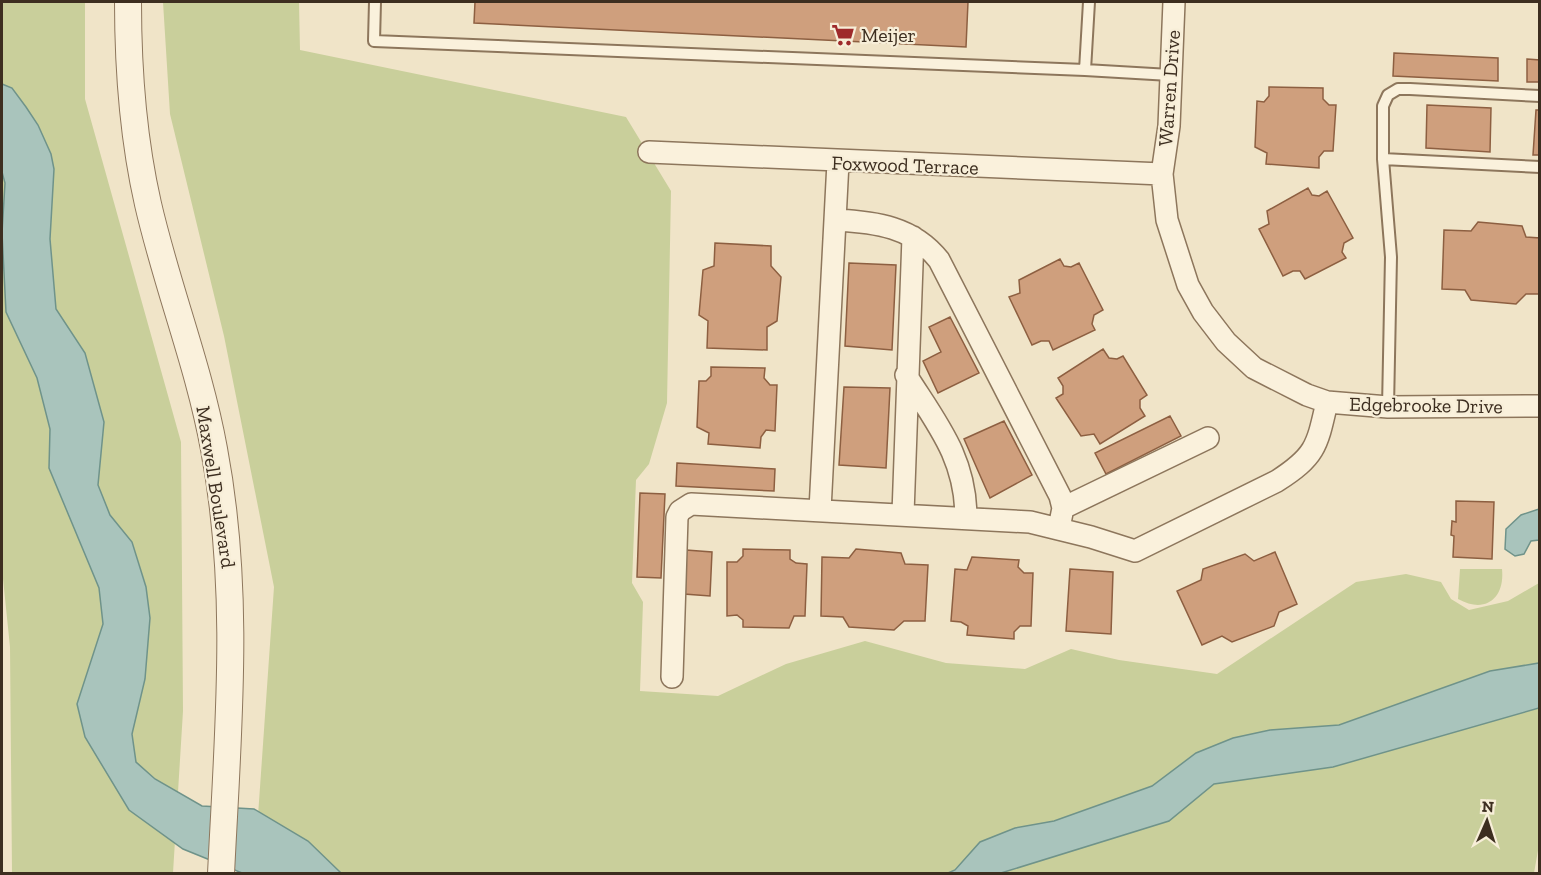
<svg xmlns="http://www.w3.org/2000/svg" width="1541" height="875" font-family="'Zilla Slab',serif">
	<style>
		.green { fill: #c9cf9b }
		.water { fill: #a9c4bc; stroke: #6f938a; stroke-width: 1.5 }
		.building { fill: #cf9f7d; stroke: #8d5f41; stroke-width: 1.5 }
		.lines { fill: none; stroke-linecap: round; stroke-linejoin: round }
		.service-casing { stroke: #8d765c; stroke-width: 14 }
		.minor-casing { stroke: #8d765c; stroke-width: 24 }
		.tertiary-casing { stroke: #8d765c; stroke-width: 28 }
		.service { stroke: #faf1dc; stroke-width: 10 }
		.minor { stroke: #faf1dc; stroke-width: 21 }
		.tertiary { stroke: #faf1dc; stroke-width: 26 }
		.labels { text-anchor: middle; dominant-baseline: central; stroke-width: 4.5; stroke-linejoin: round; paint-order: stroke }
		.poi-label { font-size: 20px; fill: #3d2e20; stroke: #f7eed8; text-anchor: start }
		.street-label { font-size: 20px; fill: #3d2e20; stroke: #f7eed8 }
	</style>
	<rect width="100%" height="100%" fill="#f0e4c8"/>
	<path class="green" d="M2,2H85V99L181,442L183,711L173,873H12L10,647L2,569Z
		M163,2H299L300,50L626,117L671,191L667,403L649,464L636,480L632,583L643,602L640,691L718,696L786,664L865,641L946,663L1025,669L1071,649L1119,660L1217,674L1356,582L1406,574L1441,582L1451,599L1469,610L1508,601L1539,583L1540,839L1534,873H254L274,587L224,336L170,114Z
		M1460,569H1502C1505,599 1485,614 1458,599Z"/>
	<path class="water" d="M2,84L12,88L26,107L38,125L51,154L54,169L50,239L56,309L85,353L104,422L98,485L110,515L132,542L146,587L150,618L145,679L132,734L136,762L155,779L202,806L254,809L308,841L341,873H242L183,849L129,810L85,737L77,704L103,624L99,588L49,468L50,429L37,378L6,312L2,233L5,183L2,172Z
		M1539,509V540L1531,541L1524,554L1515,556L1505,549L1506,529L1521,515Z
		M1539,663V708L1333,767L1214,784L1169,821L1001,873H948L955,870L980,842L1015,828L1054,821L1152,786L1196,753L1233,738L1270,730L1339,725L1490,671Z"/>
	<path class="building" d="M475,2H968L966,47L474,23Z
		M1394,53L1498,58V81L1393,76Z
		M1527,59L1540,60V82H1527Z
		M1269,87L1323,88V99L1329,105H1336L1333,151H1324L1319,157V168L1266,164L1267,153L1255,147L1257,101L1264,102L1269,96Z
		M1427,105L1491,108L1490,152L1426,148Z
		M1536,110H1540V155H1533Z
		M1308,188L1312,195L1319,196L1327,191L1353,238L1344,243L1342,252L1346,258L1305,279L1300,271H1293L1283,276L1259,229L1269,224L1267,211Z
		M1478,222L1522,226L1526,237L1540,238V294H1526L1516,304L1471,300L1465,290L1442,289L1444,230L1471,231Z
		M715,243L771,246V266L781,277L777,321L767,327V350L707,348L708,321L699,315L703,270L714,266Z
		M1060,259L1064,266L1071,267L1079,263L1103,310L1094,315L1092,324L1095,330L1053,350L1049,341H1041L1032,345L1009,297L1020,293L1019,280Z
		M849,263L896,265L892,350L845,346Z
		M950,317L979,373L938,393L923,361L941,352L929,327Z
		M1103,349L1109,358L1117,359L1123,356L1147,395L1140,400V408L1145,416L1100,444L1094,434L1081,436L1056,398L1063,394V386L1058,378Z
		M711,367L765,368L764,378L770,385H777L775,431L766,430L761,437L760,448L708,444L709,433L697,427L699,381H706L711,376Z
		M844,387L890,388L886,468L839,465Z
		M1170,416L1181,436L1106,474L1095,453Z
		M1004,421L1032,475L990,498L964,439Z
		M677,463L775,469L774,491L676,486Z
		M640,493L665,494L661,578L637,577Z
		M1456,501L1494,502L1492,559L1453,557L1454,536L1451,535L1452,521L1456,522Z
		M743,549L790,550V559L796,563L807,564L805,616H794L789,628L743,627V620L737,615L727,616V562H737L743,556Z
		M856,549L901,553L905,564L928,565L925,621H904L894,630L849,627L843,617L821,616L822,557L849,558Z
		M686,550L712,552L710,596L684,594Z
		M1275,552L1297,604L1279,612L1274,626L1232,642L1222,636L1202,645L1177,591L1201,580L1203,569L1245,554L1254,561Z
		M972,557L1019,560L1018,567L1024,573H1033L1031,626H1020L1014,632V639L967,635L968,626L961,622L951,621L955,569L967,570Z
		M1070,569L1113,572L1111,634L1066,631Z"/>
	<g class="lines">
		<g class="service-casing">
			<path id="service" d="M375,2L374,41L1085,70
				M1089,2L1085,70L1170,75
				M1383,159L1540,167
				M1388,407L1391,257L1383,159V106L1388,95L1398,89H1410L1540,96"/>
		</g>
		<g class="minor-casing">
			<path id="minor" d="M1174,2L1169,126L1162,174L1167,220L1188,285L1203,312L1226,342L1254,368L1307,395L1327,402L1388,407L1540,406
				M649,152L1162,174
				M836,220C876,222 913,227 939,260L1060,496L1063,508L1059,528
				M906,375C937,424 966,458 966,518
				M1063,508L1208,438
				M820,510L838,162
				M903,514L913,237
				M672,677L677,517L680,511L691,504L1030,522L1091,537L1135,551L1277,481C1316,456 1317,446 1327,402"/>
		</g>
		<g class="tertiary-casing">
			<path id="tertiary" d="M128,2C128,69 133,138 148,204C167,287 199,366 214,449C241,592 228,730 221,874"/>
		</g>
		<use href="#service" class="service"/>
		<use href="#minor" class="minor"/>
		<use href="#tertiary" class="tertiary"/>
	</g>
	<defs>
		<g id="supermarket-bare" transform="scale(1.8)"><path d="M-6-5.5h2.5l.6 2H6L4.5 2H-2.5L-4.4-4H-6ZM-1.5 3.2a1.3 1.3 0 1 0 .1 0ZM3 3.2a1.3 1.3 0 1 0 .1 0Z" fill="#9e2a2b" stroke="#f7eed8" stroke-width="2.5" paint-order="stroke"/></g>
	</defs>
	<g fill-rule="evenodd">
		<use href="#supermarket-bare" x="843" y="35"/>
	</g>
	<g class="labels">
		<g class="poi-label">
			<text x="861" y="35">Meijer</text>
		</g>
		<g class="street-label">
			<text transform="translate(1169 88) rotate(-86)">Warren Drive</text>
			<text transform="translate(905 165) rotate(2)">Foxwood Terrace</text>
			<text transform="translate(1426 405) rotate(1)">Edgebrooke Drive</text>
			<text transform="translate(216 487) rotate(81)">Maxwell Boulevard</text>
		</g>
	</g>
	<rect width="1541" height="875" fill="none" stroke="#3d2e20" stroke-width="6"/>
	<g transform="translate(1487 821) rotate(3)" stroke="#f7eed8" stroke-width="4.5" paint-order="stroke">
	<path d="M0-4.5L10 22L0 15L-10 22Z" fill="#3d2e20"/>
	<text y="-9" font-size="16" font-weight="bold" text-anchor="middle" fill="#3d2e20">N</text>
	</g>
</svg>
